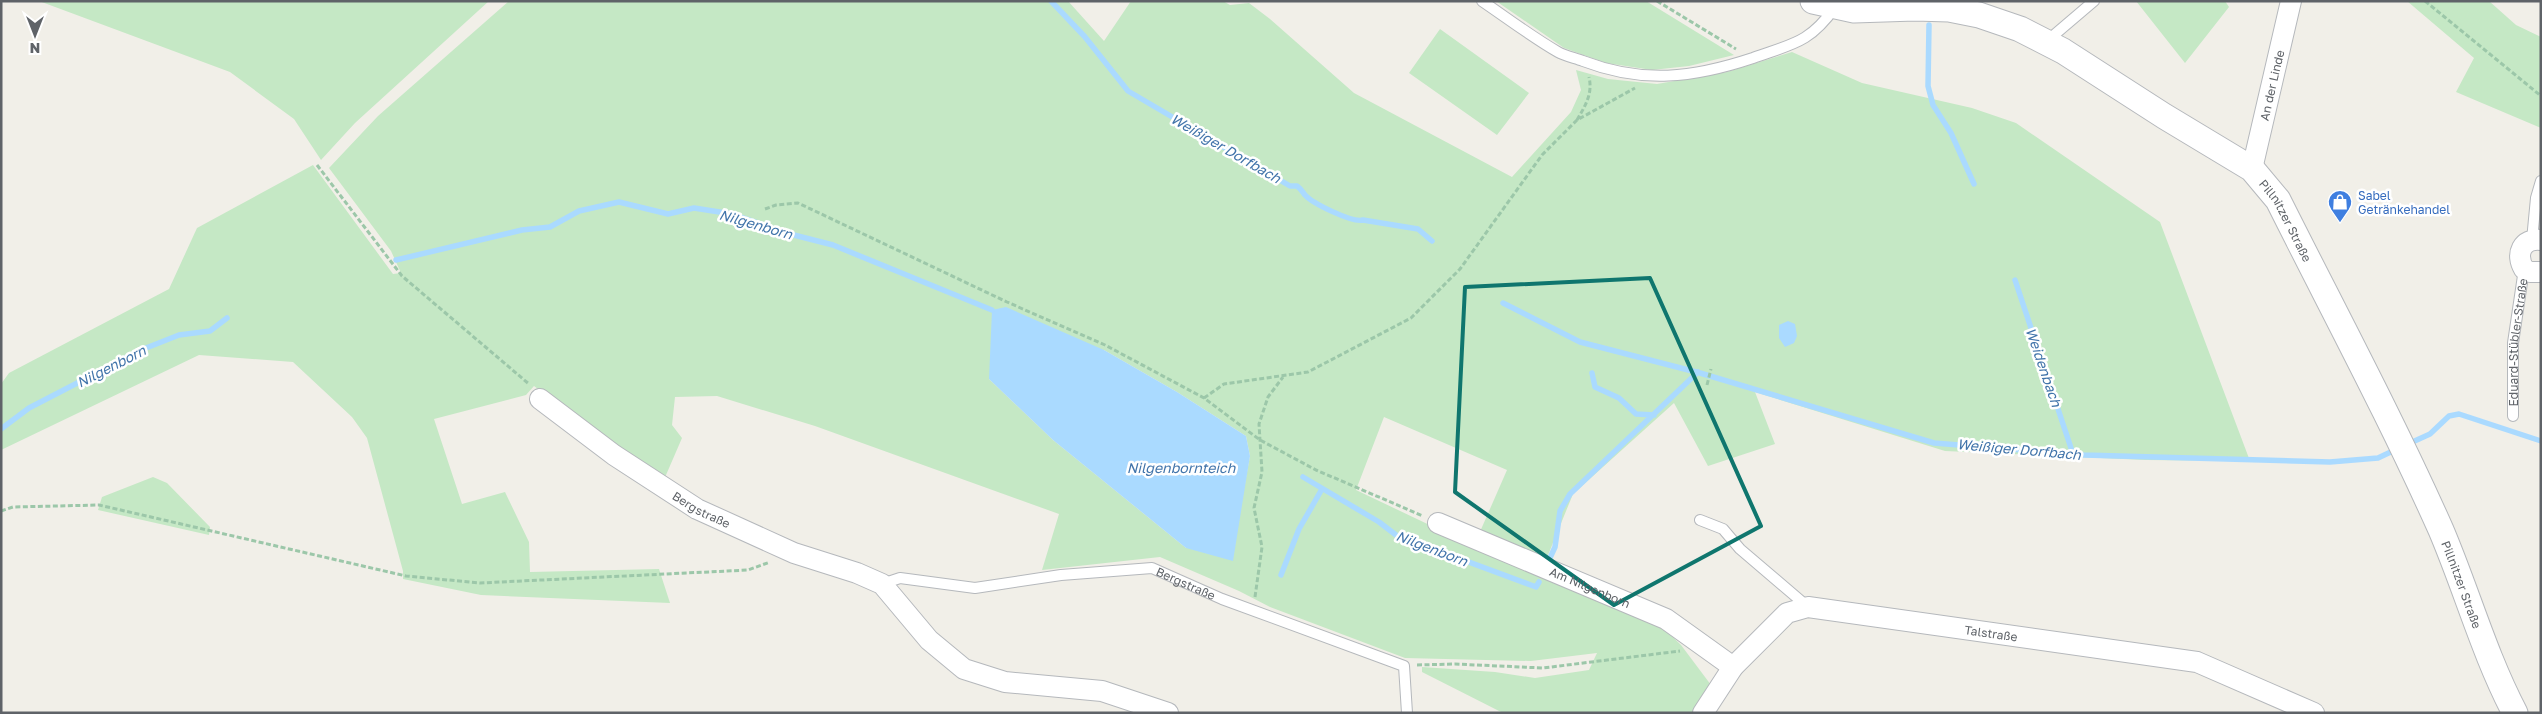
<svg xmlns="http://www.w3.org/2000/svg" width="2542" height="714" font-family="'Golos Text',sans-serif">
	<style>
		.green { fill: #c5e8c5; fill-rule: evenodd }
		.water { fill: #aadaff }
		.lines { fill: none; stroke-linecap: round; stroke-linejoin: round }
		.stream { stroke: #aadaff; stroke-width: 5.5 }
		.service-casing { stroke: #b5b8bc; stroke-width: 12 }
		.minor-casing { stroke: #b5b8bc; stroke-width: 22 }
		.tertiary-casing { stroke: #b5b8bc; stroke-width: 27 }
		.path { stroke: #9cc7a9; stroke-width: 3; stroke-dasharray: 5 2.5; stroke-linecap: butt }
		.service { stroke: #fff; stroke-width: 10 }
		.minor { stroke: #fff; stroke-width: 20 }
		.tertiary { stroke: #fff; stroke-width: 25 }
		.marked { fill: none; stroke: #0f766e; stroke-width: 4; stroke-linejoin: round }
		.labels { text-anchor: middle; dominant-baseline: central; stroke-width: 5; stroke-linejoin: round; paint-order: stroke }
		.street-label { font-size: 12px; fill: #5f6368; stroke: #fff }
		.shop-label { font-size: 12px; fill: #366cbe; stroke: #fff; text-anchor: start }
		.water-label { font-size: 14px; font-style: italic; fill: #4174aa; stroke: #fff }
	</style>
	<rect width="100%" height="100%" fill="#f1efe8"/>
	<path class="green" d="M39,1H489L355,123L321,160L294,119L230,72Z
		M509,1H1068L1104,41L1131,1H1223L1230,5L1249,3L1270,19L1354,93L1512,177L1571,112L1581,90L1576,70L1608,79L1657,84L1727,72L1792,52L1862,83L1972,108L2016,123L2160,222L2250,461L2146,460L1945,451L1755,392L1775,444L1708,466L1674,403L1573,494L1546,560L1479,534L1507,470L1384,417L1356,490L1438,529L1657,622L1681,645L1711,685L1694,713H1503L1422,672V667L1495,672L1535,678L1589,670L1597,653L1531,661L1405,658L1270,607L1239,591L1160,557L1042,570L1059,514L815,426L717,396L675,397L672,425L682,438L663,482L534,386L526,395L434,419L462,504L505,492L529,542L530,572L659,569L670,603L481,595L403,579V571L367,438L352,417L293,362L199,355L1,450V384L9,373L169,289L197,228L313,165L393,274L401,273L391,251L329,168L378,116ZM1104,350L1177,392L1246,436L1250,456L1245,483L1186,548L1053,440L989,379Z
		M1496,1H1646L1734,55L1689,66L1652,70L1606,63L1564,48Z
		M2136,1H2225L2229,7L2185,63Z
		M2407,1H2489L2516,25L2541,37V128L2456,92L2474,58Z
		M1440,29L1529,93L1497,135L1409,73Z
		M153,477L167,483L210,527L209,535L98,510L102,497Z"/>
	<path class="water" d="M1006,307L1104,350L1177,392L1246,436L1250,456L1233,561L1186,548L1053,440L989,379L992,310Z
		M1788,321L1795,324L1797,336L1794,343L1785,347L1779,338V325Z"/>
	<g class="lines">
		<path class="stream" d="M1051,1L1085,37L1128,91L1290,186H1297C1301,189 1302,191 1305,195C1312,203 1352,223 1363,220L1418,229L1432,241
			M1929,25L1928,86L1933,105L1951,133L1974,184
			M396,260L522,230L550,227L579,211L619,202L668,214L694,208L732,214L786,233L833,245L992,310
			M2015,280L2073,454
			M1503,303L1580,342L1700,373L1934,443L2084,455L2330,462L2378,458L2397,449
			M1592,373L1595,387L1619,398L1636,414L1654,415
			M1,429L29,408L141,350L179,335L210,331L227,318
			M2408,444L2430,434L2449,416L2459,414L2541,441
			M1303,477L1379,522L1396,535L1536,587L1539,582
			M1549,560L1555,547L1560,511L1570,494L1698,372
			M1281,575L1299,529L1322,489"/>
		<g class="service-casing">
			<g id="service">
				<path d="M1482,1C1507,18 1532,37 1558,52C1565,56 1575,58 1583,61C1643,84 1693,78 1753,58C1792,44 1810,43 1835,7"/>
				<path d="M2047,41L2094,1"/>
				<path d="M2532,240L2536,198L2541,181"/>
				<path id="s1" d="M2513,416V343L2524,269"/>
				<path d="M1700,520L1723,529L1740,549L1808,607"/>
				<path id="s2" d="M882,584L900,578L975,588L1061,575L1152,568L1222,599L1404,666L1407,713"/>
			</g>
		</g>
		<g class="minor-casing">
			<g id="minor">
				<path id="s3" d="M2252,169L2291,1"/>
				<path d="M2541,240C2522,238 2515,254 2524,269L2530,272H2541"/>
				<path id="s4" d="M540,399L614,455L697,509L794,553L857,573L882,584L929,640L964,669L1005,682L1102,691L1168,713"/>
				<path id="s5" d="M1438,523L1666,619L1733,667"/>
				<path id="s6" d="M1703,713L1733,667L1787,613L1808,607L2197,662L2314,713"/>
			</g>
		</g>
		<g class="tertiary-casing">
			<g id="tertiary">
				<path id="s7" d="M1813,1L1854,10L1915,8L1949,9L1979,15L2020,29L2063,51L2164,116L2252,169L2278,200C2333,310 2391,418 2441,530C2467,591 2484,654 2515,713"/>
			</g>
		</g>
		<path class="path" d="M1657,1L1736,49
			M2425,1L2541,96
			M1577,120C1585,106 1593,94 1589,77
			M317,165L402,276L529,384
			M765,209L776,205L798,203L1007,302L1105,345L1204,398L1260,440L1316,470L1423,516
			M1707,385L1711,369
			M1204,398L1224,384L1308,372L1411,318L1460,269L1542,155L1577,120L1635,88
			M1,511L13,507L99,505L406,576L480,583L748,570L770,562
			M1255,597L1262,547L1254,508L1262,472L1259,424L1268,397L1283,377
			M1417,665L1455,664L1543,668L1680,651"/>
		<use href="#service" class="service"/>
		<use href="#minor" class="minor"/>
		<use href="#tertiary" class="tertiary"/>
	</g>
	<path class="marked" d="M1650,278L1761,526L1614,605L1455,492L1465,287Z"/>
	<defs>
		<g id="shop-pin" transform="scale(1.25)"><path d="M0 17L-7.5 6A9.5 9.5 0 1 1 7.5 6Z" fill="#3f7fe0" stroke="#fff"/><path d="M-5-2.5h2.3a2.7 3.5 0 0 1 5.4 0H5L5.5 6h-11ZM-1.5-2.5h3a1.5 2.3 0 0 0-3 0Z" fill="#fff"/></g>
	</defs>
	<g fill-rule="evenodd">
		<use href="#shop-pin" x="2340" y="202"/>
	</g>
	<g class="labels">
		<g class="street-label">
			<text stroke="none"><textPath href="#s3" startOffset="86">An der Linde</textPath></text>
			<text stroke="none"><textPath href="#s7" startOffset="544">Pillnitzer Straße</textPath></text>
			<text stroke="none"><textPath href="#s1" startOffset="74">Eduard-Stübler-Straße</textPath></text>
			<text stroke="none"><textPath href="#s4" startOffset="196">Bergstraße</textPath></text>
			<text stroke="none"><textPath href="#s2" startOffset="310">Bergstraße</textPath></text>
			<text stroke="none"><textPath href="#s7" startOffset="949">Pillnitzer Straße</textPath></text>
			<text stroke="none"><textPath href="#s5" startOffset="165">Am Nilgenborn</textPath></text>
			<text stroke="none"><textPath href="#s6" startOffset="338">Talstraße</textPath></text>
		</g>
		<g class="shop-label">
			<text x="2358" y="195">Sabel<tspan x="2358" dy="14">Getränkehandel</tspan></text>
		</g>
		<g class="water-label">
			<text transform="translate(1226 148) rotate(30)">Weißiger Dorfbach</text>
			<text transform="translate(756 224) rotate(16)">Nilgenborn</text>
			<text transform="translate(111 366) rotate(-27)">Nilgenborn</text>
			<text transform="translate(2044 367) rotate(71)">Weidenbach</text>
			<text transform="translate(2019 449) rotate(5)">Weißiger Dorfbach</text>
			<text x="1181" y="467">Nilgenbornteich</text>
			<text transform="translate(1432 548) rotate(21)">Nilgenborn</text>
		</g>
	</g>
	<rect width="2542" height="714" fill="none" stroke="#5f6368" stroke-width="5"/>
	<g transform="translate(35 35) rotate(180)" stroke="#ffffff" stroke-width="4" paint-order="stroke">
	<path d="M0-4L9 19L0 12L-9 19Z" fill="#5f6368"/>
	<text y="-8" font-size="14" font-weight="bold" text-anchor="middle" fill="#5f6368">N</text>
	</g>
</svg>
